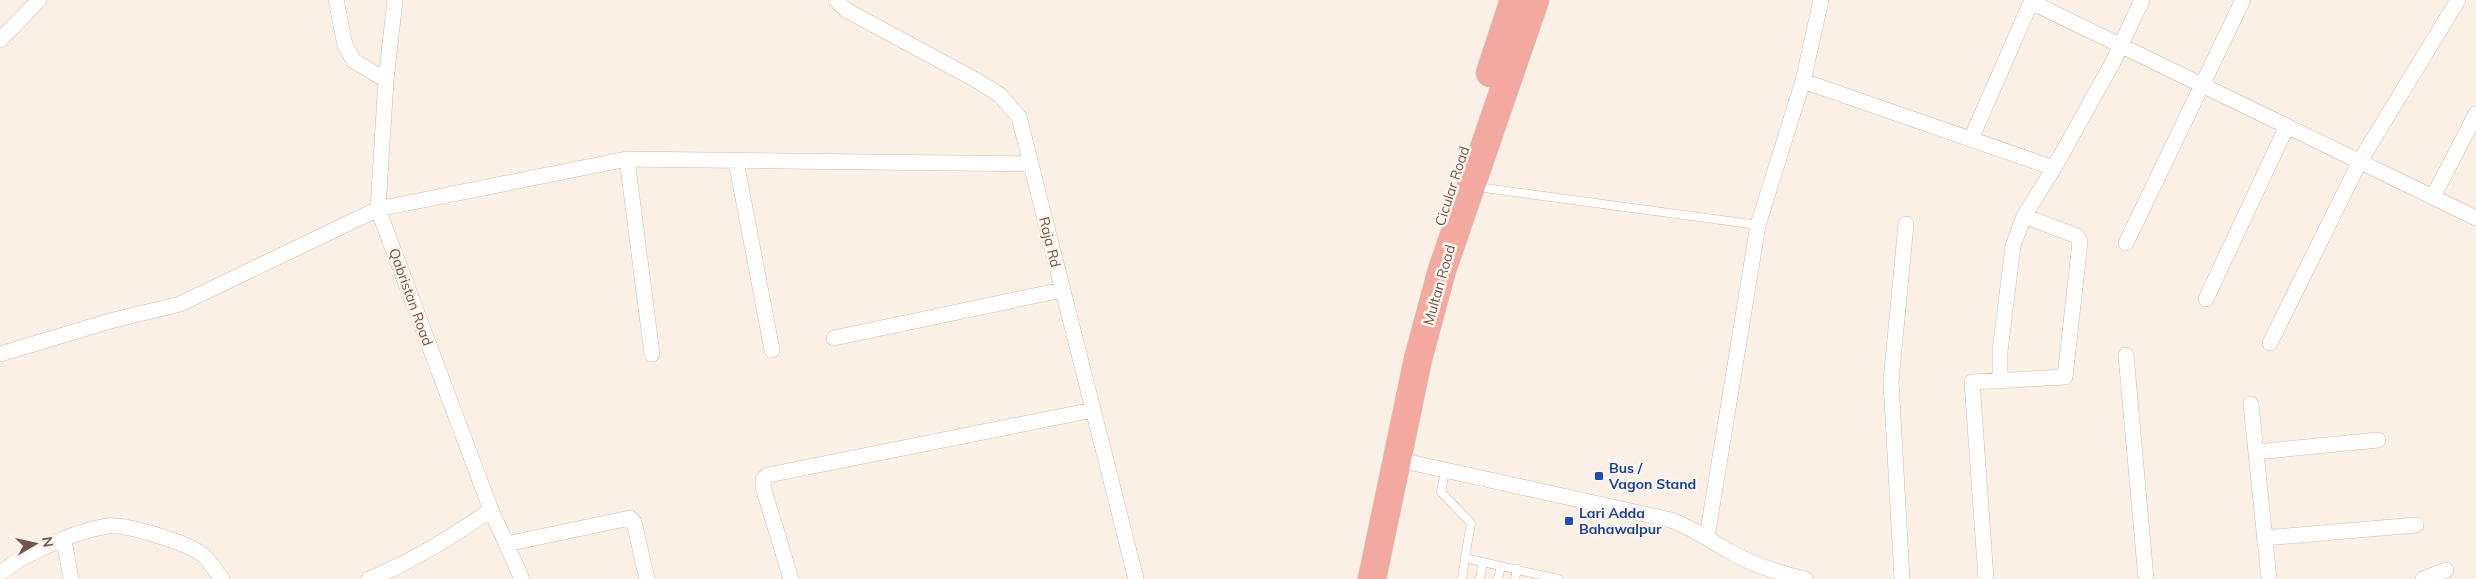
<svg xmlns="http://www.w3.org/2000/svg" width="2476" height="579" font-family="Mulish,sans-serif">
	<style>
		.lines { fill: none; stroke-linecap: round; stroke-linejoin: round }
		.lane-casing { stroke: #cfb9b0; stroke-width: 9 }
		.street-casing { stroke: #cfb9b0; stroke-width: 16 }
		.highway-casing { stroke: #d8cfcd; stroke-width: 29 }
		.lane { stroke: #fff; stroke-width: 8 }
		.street { stroke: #fff; stroke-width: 15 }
		.highway { stroke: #f3a99f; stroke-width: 28 }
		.transit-dot { fill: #1a4fb4; stroke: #fef5ec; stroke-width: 2 }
		.labels { text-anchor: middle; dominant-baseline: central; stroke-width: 5; stroke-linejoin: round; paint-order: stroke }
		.street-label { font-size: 14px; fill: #74544c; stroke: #fef5ec }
		.transit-label { font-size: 14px; font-weight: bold; fill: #164399; stroke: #fef5ec; text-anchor: start }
	</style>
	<rect width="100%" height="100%" fill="#fbf0e6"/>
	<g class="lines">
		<g class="lane-casing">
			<path id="lane" d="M1477,187L1758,225
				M1445,471L1441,492L1471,523L1465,558L1558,579
				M1462,579L1465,558
				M1480,579L1483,562
				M1498,579L1501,566
				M1515,579L1517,569"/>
		</g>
		<g class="street-casing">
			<path id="street" d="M336,0L345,45L354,61L386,80
				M395,0L386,80L378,209L491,510L522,579
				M836,0L846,10L976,80L1000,95L1019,117L1136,579
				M2031,2L2476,218
				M0,40L39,0
				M1803,81L2054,168
				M1971,139L2032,0
				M627,159L652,354
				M736,161L772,350
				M2433,197L2476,114
				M2126,243L2243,0
				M2206,299L2287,126
				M834,338L1062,290
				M2270,343L2360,161L2458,0
				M0,354L110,321L180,304L378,209L627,159L1030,164
				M2126,355L2146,579
				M2000,381V351L2013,246L2024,216L2054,168L2113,62L2142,0
				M2251,404L2269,579
				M2256,452L2378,440
				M1395,459L1671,520C1693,528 1709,540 1729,551C1752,565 1779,573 1805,579
				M1707,537L1758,225L1803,81L1821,0
				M2264,538L2416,525
				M64,540L71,579
				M506,544L630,518L634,522L647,579
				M0,574C21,554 79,530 108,526C127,524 188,543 203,555C210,561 216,572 222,579
				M369,579C412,562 453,536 491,510
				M791,579L763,487V479L768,475L1093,410
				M1902,579L1891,381L1906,224
				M1986,579L1972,382L2065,377L2080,242L2077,236L2024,216
				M2423,579L2446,570"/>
		</g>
		<g class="highway-casing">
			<path id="highway" d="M1490,73L1514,0
				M1372,579L1418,359L1442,270L1535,0"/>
		</g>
		<use href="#lane" class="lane"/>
		<use href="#street" class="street"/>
		<use href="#highway" class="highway"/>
	</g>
	<g class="transit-dot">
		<rect x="1594" y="471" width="10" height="10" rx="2.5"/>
		<rect x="1564" y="516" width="10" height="10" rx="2.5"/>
	</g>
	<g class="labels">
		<g class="street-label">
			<text transform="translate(1452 186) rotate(-72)">Cicular Road</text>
			<text transform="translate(1050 242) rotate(76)">Raja Rd</text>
			<text transform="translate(1439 285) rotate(-74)">Multan Road</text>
			<text transform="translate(411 297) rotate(70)">Qabristan Road</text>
		</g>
		<g class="transit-label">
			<text x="1609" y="468">Bus /<tspan x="1609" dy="16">Vagon Stand</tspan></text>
			<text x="1579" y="513">Lari Adda<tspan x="1579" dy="16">Bahawalpur</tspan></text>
		</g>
	</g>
	<g transform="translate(35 544) rotate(81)" stroke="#fef5ec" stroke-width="4" paint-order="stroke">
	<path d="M0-4L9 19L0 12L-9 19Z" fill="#74544c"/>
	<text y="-8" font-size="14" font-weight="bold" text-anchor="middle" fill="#74544c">N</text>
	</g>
</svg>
